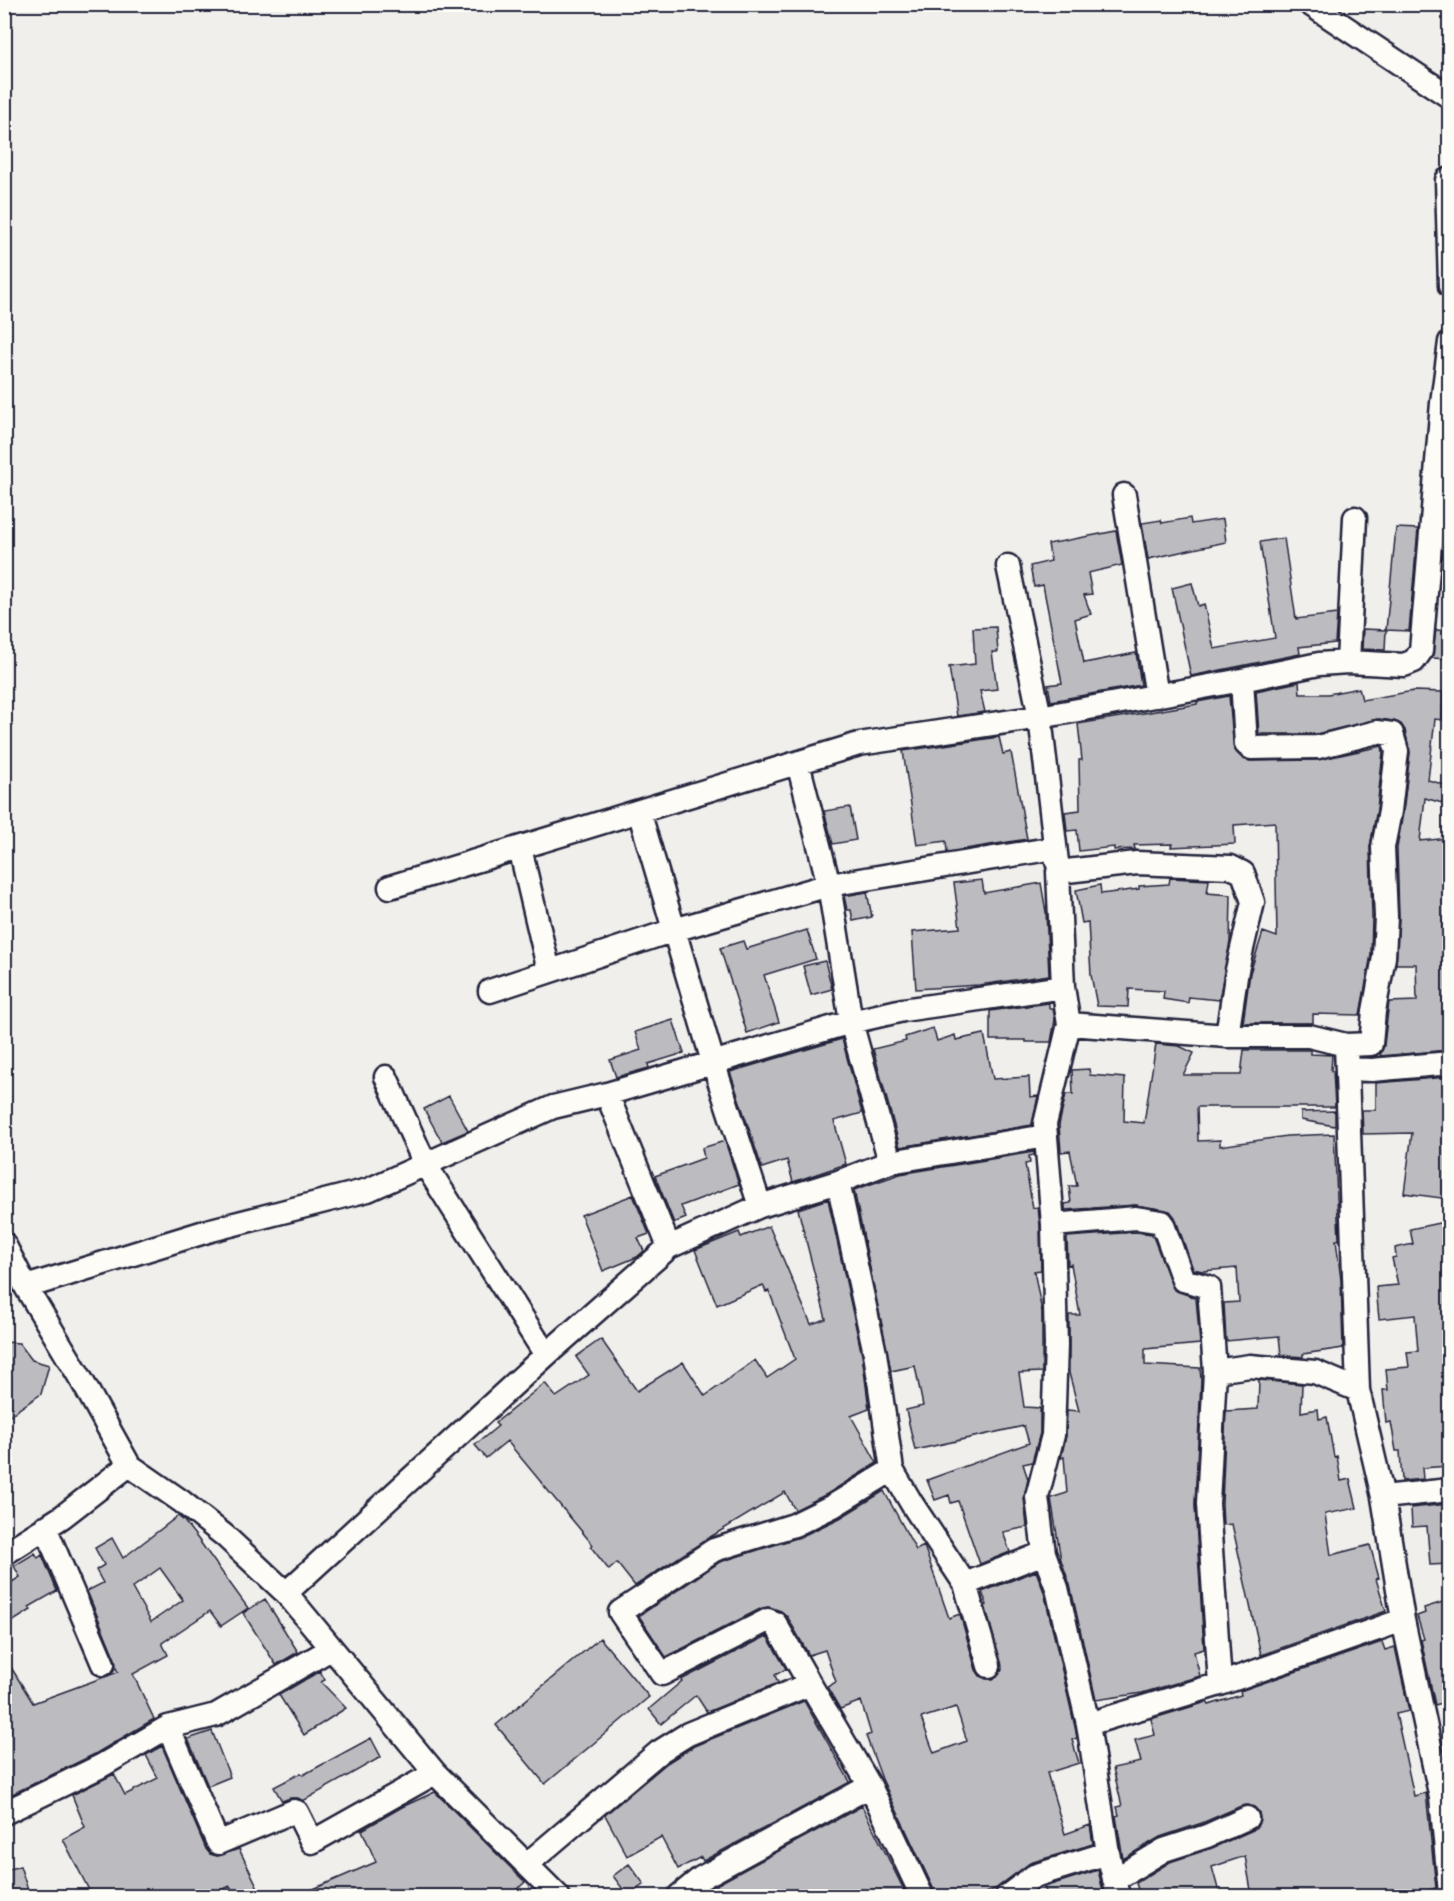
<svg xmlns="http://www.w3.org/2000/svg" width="1454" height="1901" font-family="'Comic Neue',sans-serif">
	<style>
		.building { fill: #bcbcc0; stroke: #22223b; stroke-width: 1.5; fill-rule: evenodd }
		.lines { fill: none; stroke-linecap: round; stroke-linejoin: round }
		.minor-casing { stroke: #22223b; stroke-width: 27 }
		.minor { stroke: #fdfcf7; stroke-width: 22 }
		.tram { stroke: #22223b; stroke-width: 1.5 }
	</style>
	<rect width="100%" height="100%" fill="#f0efec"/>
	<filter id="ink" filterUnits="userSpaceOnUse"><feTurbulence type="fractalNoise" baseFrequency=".0167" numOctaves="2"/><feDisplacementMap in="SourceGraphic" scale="12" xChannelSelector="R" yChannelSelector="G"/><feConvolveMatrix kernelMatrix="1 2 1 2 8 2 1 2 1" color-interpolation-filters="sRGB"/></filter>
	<g filter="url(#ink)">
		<path class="building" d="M1190,518L1191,524L1223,519L1226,542L1148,559L1142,523L1161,520L1162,523Z
			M1396,528L1418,529L1409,631L1386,630Z
			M1116,531L1122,565L1088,573L1092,594L1084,595L1091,614L1075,619L1084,663L1136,653L1141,685L1051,701L1048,685L1062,683L1043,585L1034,587L1030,566L1051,561L1048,544Z
			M1284,538L1296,619L1337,614L1335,643L1299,647L1300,654L1191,676L1172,588L1192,583L1198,606L1204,604L1214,649L1275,638L1260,542Z
			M996,627L998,652H992L997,689L980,691L985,712L957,716L949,667L975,664L973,628Z
			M1363,629L1386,630L1385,650L1362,649Z
			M1436,630L1449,631V659L1432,658Z
			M1299,682L1300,694H1328L1359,688L1362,700L1414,691L1443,692L1442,720L1435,719L1428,780L1449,786V805L1425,798L1420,841L1449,838V856H1443L1448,894H1449V923H1442L1444,963L1449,962V1050L1380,1056L1384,1045L1389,1002L1417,1001L1416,964H1396L1399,918L1397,848L1403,813L1410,753L1405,730L1401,724L1394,721L1378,719L1316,734H1259L1256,691Z
			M1229,696L1234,750L1243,759L1250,761L1318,760L1382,746L1383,752L1377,809L1370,847L1372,917L1371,955L1360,1015L1313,1014V1023H1243L1250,973L1263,932L1277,937L1275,822L1234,825L1235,844L1171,847L1172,844L1134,845L1135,849L1114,850V847L1079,851L1077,830L1067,831L1065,812L1080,810L1079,760H1082L1078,724L1197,704V702Z
			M999,737L1003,754L1011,752L1027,839L947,852L946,841L917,845L903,751Z
			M850,807L856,840L833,844L824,811Z
			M1170,878L1209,880L1207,893L1231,895L1230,942L1219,1000L1189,997L1188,1003L1163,999L1164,991L1129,989L1128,1007L1097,1006L1091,975L1088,922L1082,923L1076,890L1100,885L1101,894L1139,889V886L1169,884Z
			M982,880L984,893L1041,883L1046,912L1049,975L979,985L916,989L912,932L960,928L954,883Z
			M867,892L872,917L853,921L851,910H847L844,896Z
			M807,930L816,959L764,975L779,1022L747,1033L720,948L743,941L746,949Z
			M825,961L832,989L811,995L803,966Z
			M1049,1003V1008H1053L1055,1020L1051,1042H1026V1040H990V1011Z
			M673,1020L684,1053L648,1064L649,1068L616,1077L610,1060L641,1050L635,1032Z
			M933,1028L937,1041L955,1035L956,1040L984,1034L993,1079L1029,1077L1030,1097L1038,1096L1032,1125L900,1147L873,1049L906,1041L905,1037Z
			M842,1039L862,1113L834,1121L846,1164L793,1182L787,1160L762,1168L730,1072Z
			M1156,1044L1179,1046L1194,1053L1183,1075H1241L1244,1050H1311V1054L1332,1055L1331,1071H1333L1335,1107H1197L1198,1141L1220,1140V1146L1287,1136L1334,1134L1339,1240H1336L1341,1280L1343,1348L1303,1354V1357L1281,1355L1279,1336L1226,1341L1224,1303L1239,1302L1237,1268L1203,1271L1193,1269L1175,1217L1170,1211L1135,1205L1065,1210V1204L1071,1203L1069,1186H1077L1070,1151L1061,1152L1059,1125L1066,1094H1073L1072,1070L1089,1069L1090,1075L1125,1078L1124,1121L1144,1123Z
			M1448,1077L1449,1199L1404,1193L1412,1133L1363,1134L1362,1110H1376V1083Z
			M449,1096L468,1131L442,1142L424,1109Z
			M1335,1111V1126L1301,1120V1112Z
			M725,1141L739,1184L681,1206L686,1218L674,1223L655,1176L704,1158L702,1148Z
			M1034,1152V1155L1029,1156L1030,1163L1025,1164L1033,1208L1038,1207L1040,1226L1041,1270L1034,1271L1042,1312V1372L1019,1373L1024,1407L1040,1408V1433L1032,1462L1023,1464L1028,1479L1024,1498L1027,1527L1003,1532L1010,1552L980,1564L958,1501L951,1503L949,1495L935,1500L927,1480L1029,1443L1024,1426L915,1450L906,1410L923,1406L915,1366L891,1371L854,1190L900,1174Z
			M633,1195L649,1234L638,1238L644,1251L637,1257L603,1271L581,1215Z
			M828,1199L862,1355L869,1409L851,1416L877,1463L827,1494L795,1510L785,1492L707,1539L635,1586L617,1563L609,1570L591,1547L593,1545L507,1441L486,1458L475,1445L498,1426L495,1423L545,1383L556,1397L589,1375L576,1357L601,1339L637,1391L683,1362L705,1396L755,1360L767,1378L795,1359L769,1291L766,1292L763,1285L717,1305L695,1250L739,1232L741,1237L769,1226L811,1324L826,1319L798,1209Z
			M1449,1221V1466L1422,1468L1423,1479L1402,1481L1400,1451H1396L1391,1422L1386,1423L1383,1390H1388L1386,1369L1409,1367L1407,1352L1418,1351L1415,1315L1379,1319L1376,1287L1398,1285L1392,1258L1396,1257L1395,1248L1413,1244L1410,1229Z
			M1136,1232L1152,1234L1174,1290L1196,1298L1200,1344L1145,1349V1365L1200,1368L1201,1380L1195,1505L1204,1649L1194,1652L1200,1676L1142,1693L1096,1700L1070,1585L1061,1560L1051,1498L1067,1493L1064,1457L1061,1458L1066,1436L1067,1410L1079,1411L1069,1373V1315H1080L1071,1264L1068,1265L1067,1237Z
			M4,1342L19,1343L32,1360L49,1365L41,1394L4,1419Z
			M1259,1380L1302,1384L1301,1412L1318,1409L1319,1419L1327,1417L1334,1457L1337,1456L1341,1481L1350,1479L1357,1508L1325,1514L1331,1555L1370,1545L1379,1578L1376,1579L1386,1611L1261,1655L1232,1524L1223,1525L1222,1504L1226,1411L1258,1409Z
			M884,1491L916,1550L924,1546L949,1618L960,1614L976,1670L980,1676L986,1679H993L999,1675L1002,1669L985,1605H987L982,1592L1036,1571L1044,1592L1075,1727L1077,1738L1072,1740L1079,1763L1047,1773L1065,1834L1090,1825L1093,1844L1030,1863L997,1888L978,1896H935L934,1890L882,1779L866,1736L871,1734L861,1701L840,1709L827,1687L836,1682L825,1650L809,1655L787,1616L781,1611L768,1607L762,1608L666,1657L639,1616L720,1562L800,1537L840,1518ZM956,1707L967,1741L934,1753L921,1718Z
			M1449,1504V1564L1430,1565L1427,1526L1412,1527L1411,1508Z
			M178,1516L184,1521L198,1539L248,1608L221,1626L210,1611L162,1643L168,1655L133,1674L154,1719L95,1754L4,1798V1656L33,1703L118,1672L116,1668L115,1659L87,1591L103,1583L96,1570L104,1565L95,1548L112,1538L123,1558ZM160,1568L183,1600L151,1622L132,1588Z
			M35,1553L38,1558L42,1555L57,1591L29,1607L31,1610L4,1627V1587L20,1577L14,1566Z
			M265,1599L298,1652L276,1665L243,1613Z
			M1449,1600V1701L1435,1705L1421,1640L1424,1639L1417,1616L1425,1613L1424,1608Z
			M767,1636L786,1669L775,1675L778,1683L707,1712L696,1695L661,1724L649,1709L682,1681L681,1680Z
			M600,1638L649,1697L545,1784L496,1725Z
			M1382,1642L1385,1650L1395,1647L1409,1711L1396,1714L1414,1796L1426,1793L1436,1888L1407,1896H1252L1245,1856L1212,1867L1220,1896H1140L1136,1883L1170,1862L1212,1848L1253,1830L1258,1825L1260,1819L1259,1812L1254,1807L1248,1805L1241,1806L1202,1823L1160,1837L1123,1859L1116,1816L1119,1815L1117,1807L1122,1806L1113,1768L1141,1762L1135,1740L1155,1735L1151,1719L1207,1702L1209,1705L1241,1695L1240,1691Z
			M320,1671L325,1680L321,1682L346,1708L304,1735L279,1695Z
			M804,1701L850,1782L703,1861L701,1857L678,1869L661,1837L627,1856L605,1815L667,1763L694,1746Z
			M212,1731L230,1777L208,1786L188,1739Z
			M371,1738L381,1757L303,1801L298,1798H290L282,1801L274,1787L301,1773L303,1775Z
			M162,1746L206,1849L210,1854L217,1856L239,1849L262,1896H236L230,1886L209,1896H92L63,1839L85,1827L72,1795L114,1774L125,1795L158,1778L146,1755Z
			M435,1792L525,1882L510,1896H297L376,1862L362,1830L402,1807Z
			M862,1806L907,1896H722L716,1885Z
			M629,1864L644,1884L628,1896L613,1876Z
			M20,1866L30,1896H4V1871Z
			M1098,1870L1103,1891L1085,1896H1048L1044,1887Z"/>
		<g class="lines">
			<g class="minor-casing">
				<path id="minor" d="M1310,4L1450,97
					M1447,180L1450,286
					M1124,495L1157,696
					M1008,566L1040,717L1057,862
					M1348,662L1404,665L1414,661L1421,651L1442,403L1450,342
					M1242,680L1246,744L1251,748L1318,747L1377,732L1392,734L1397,751L1390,811L1383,847L1386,917L1384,957L1374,1011L1371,1044L1346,1045
					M639,811L713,1062L760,1206
					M520,848L549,971
					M390,887L859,744L1040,717L1242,680L1319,664L1348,662L1355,518
					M490,991L674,930L829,885L1055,848
					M1069,1024L1227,1036L1237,970L1253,902L1243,873L1231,867L1137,863L1058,872L1063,987L1069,1024L1045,1124L1053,1225L1056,1345L1053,1435L1037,1497L1044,1553L1057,1588L1088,1724L1108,1853L1118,1896
					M1227,1036H1309L1346,1045L1358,1390L1383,1497L1403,1620L1441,1798L1450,1893
					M1347,1069L1372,1070L1450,1063
					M386,1077L425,1164L546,1355
					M607,1094L669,1247
					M890,1162L1046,1136
					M838,1182L875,1353L892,1470L912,1504L965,1584L1044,1553
					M1053,1225L1136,1218L1162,1222L1183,1280L1209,1287L1215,1371
					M4,1244L26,1287L81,1379L129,1465L181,1501L225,1536L286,1593L435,1773L558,1896
					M26,1287L211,1230L368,1190L553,1107L607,1094L851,1022L829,885L798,763
					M1383,1497L1450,1490
					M45,1527L103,1664
					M4,1554L62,1517L129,1465
					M965,1584L989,1666
					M286,1593L546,1355L669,1247L760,1206L838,1182L890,1162L851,1022L903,1010L1063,987
					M810,1684L870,1786L922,1896
					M1220,1684L1208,1504L1215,1371L1250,1366L1315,1372L1358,1390
					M1088,1724L1220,1684L1403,1620
					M168,1727L216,1715L331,1649
					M4,1813L101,1766L168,1727L218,1843L294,1811L297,1812L312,1842L435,1773
					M526,1865L659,1752L688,1734L810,1684L775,1623L768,1620L662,1674L620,1612L714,1550L794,1525L833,1506L892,1470
					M1114,1880L1164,1850L1207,1836L1247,1818
					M679,1896L701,1878L870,1786
					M1007,1896L1034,1876L1108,1853"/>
			</g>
			<use href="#minor" class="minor"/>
			<path class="tram" d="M1442,4L1450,9"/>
		</g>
	</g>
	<rect width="1454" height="1901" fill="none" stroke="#fdfcf7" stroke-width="24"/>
	<rect x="12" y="12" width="1430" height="1877" fill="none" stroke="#22223b" stroke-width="2" filter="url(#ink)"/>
</svg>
